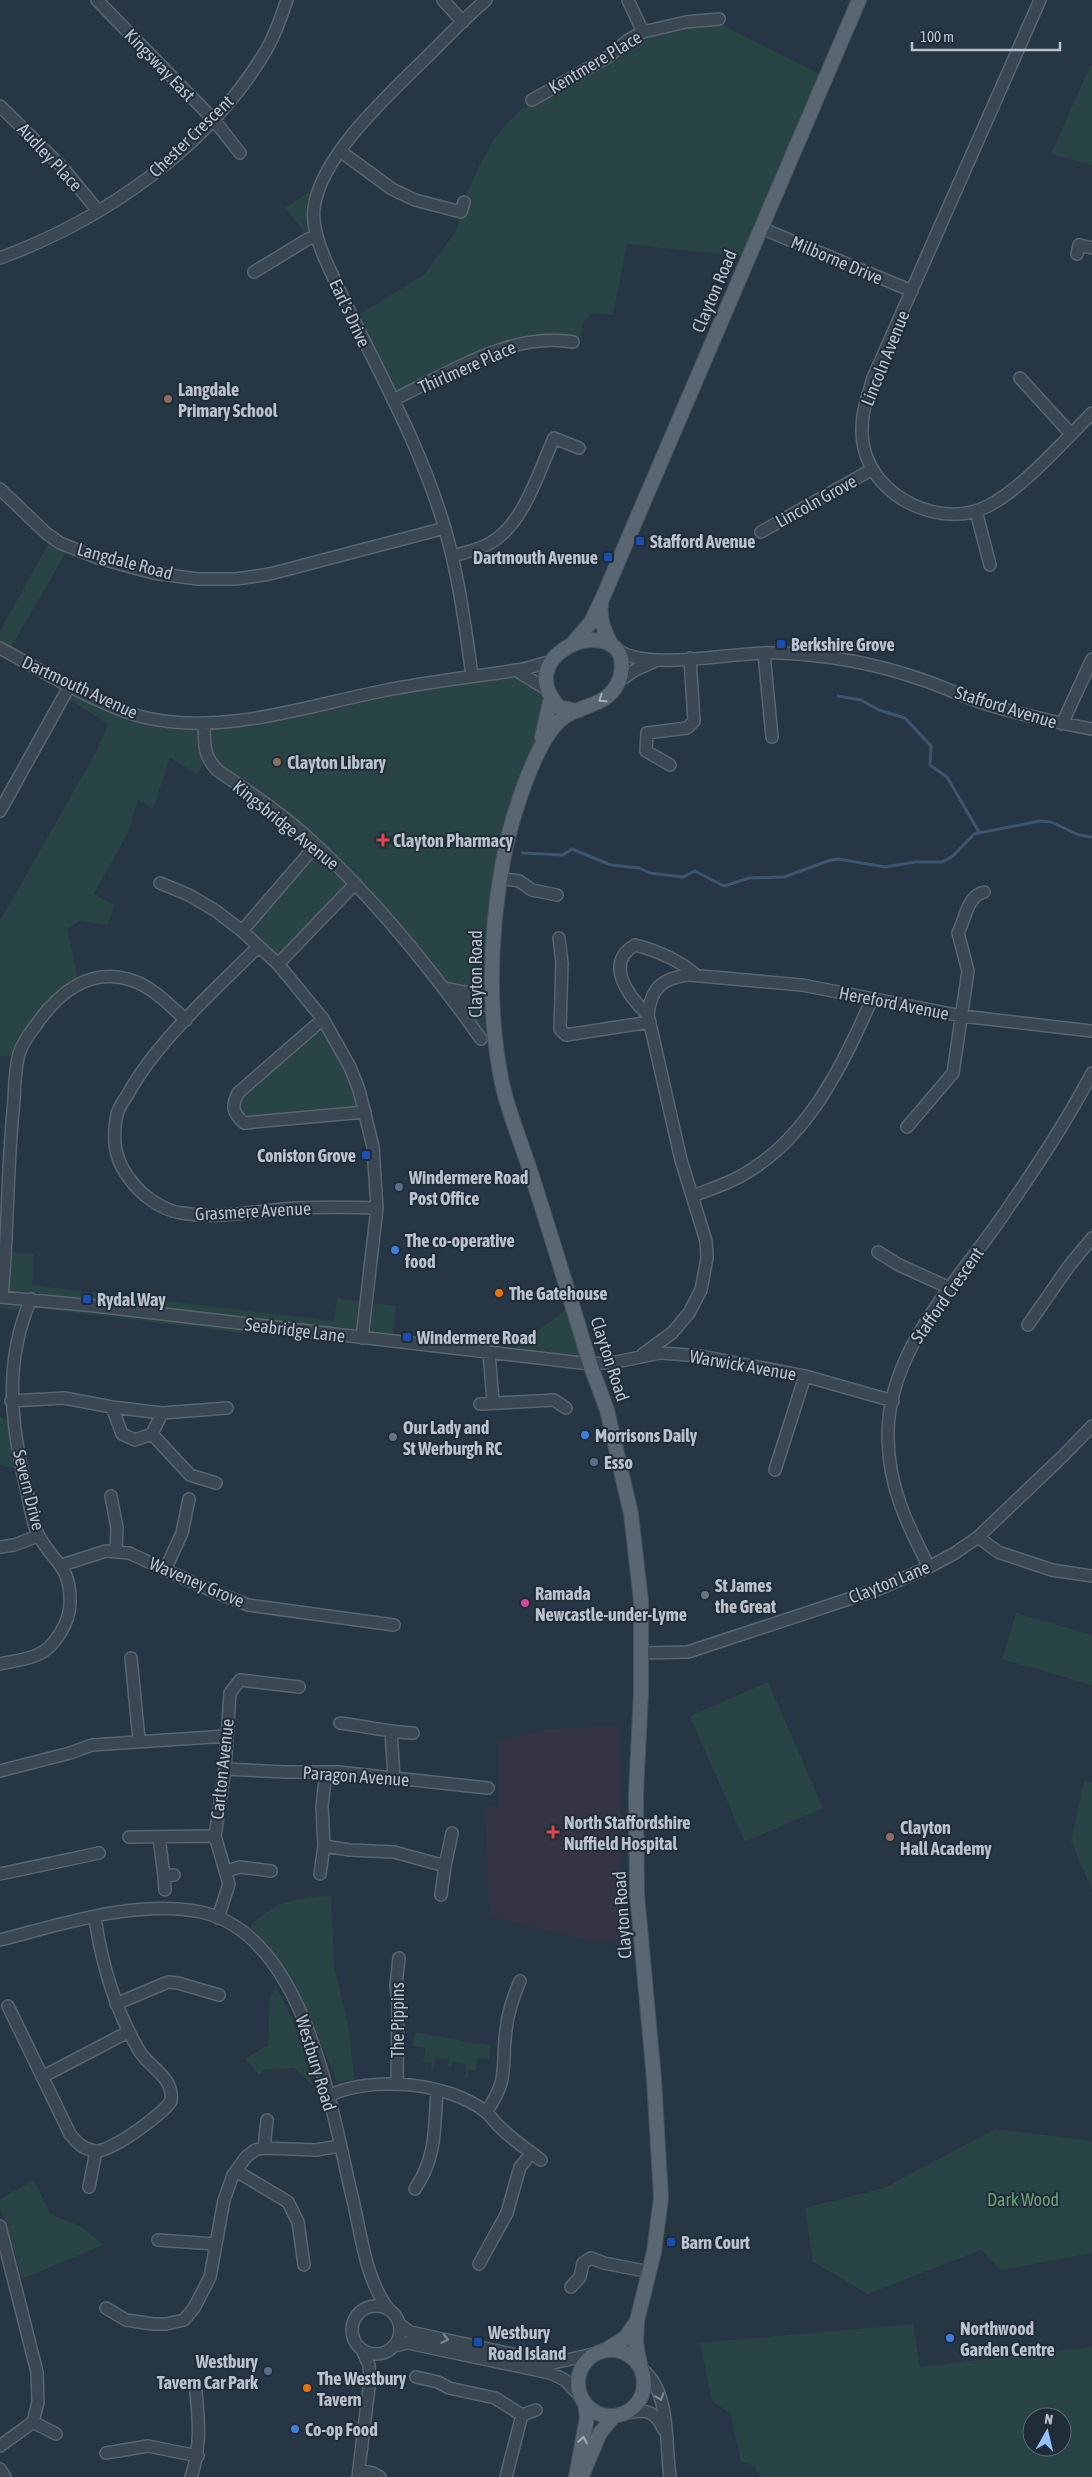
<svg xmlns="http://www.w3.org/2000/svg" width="1092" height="2477" font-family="'Asap Condensed',sans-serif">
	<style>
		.medical { fill: #343444 }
		.green { fill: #294445; fill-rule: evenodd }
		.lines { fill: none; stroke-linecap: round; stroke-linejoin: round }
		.stream { stroke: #3d556d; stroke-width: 3 }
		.minor-casing { stroke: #5a6571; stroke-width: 14 }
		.major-casing { stroke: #45515d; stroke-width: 16 }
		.minor { stroke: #3b4853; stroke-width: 11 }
		.major { stroke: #5a6773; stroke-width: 14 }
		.oneway { stroke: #a6b0bb }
		.oneway2 { stroke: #808b96 }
		.education-dot { fill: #8d6e63; stroke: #202d39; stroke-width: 2 }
		.transit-dot { fill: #1a4fb4; stroke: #202d39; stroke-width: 2 }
		.health-dot { fill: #e0444e; stroke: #202d39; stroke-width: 2 }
		.service-dot { fill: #5c6f8a; stroke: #202d39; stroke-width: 2 }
		.shop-dot { fill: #3f7fe0; stroke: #202d39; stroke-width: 2 }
		.food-dot { fill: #e8710a; stroke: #202d39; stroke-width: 2 }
		.worship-dot { fill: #6b7280; stroke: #202d39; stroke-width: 2 }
		.hotel-dot { fill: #d1479c; stroke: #202d39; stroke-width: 2 }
		.labels { text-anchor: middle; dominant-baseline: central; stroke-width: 4; stroke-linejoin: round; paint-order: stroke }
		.street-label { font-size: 18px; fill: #b9c2cd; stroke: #202d39 }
		.poi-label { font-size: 18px; font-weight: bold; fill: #b9c2cd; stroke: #202d39; text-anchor: start }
		.park-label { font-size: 18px; fill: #709e76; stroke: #202d39 }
	</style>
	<rect width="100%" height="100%" fill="#273644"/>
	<path class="medical" d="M618,1726L621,1825L619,1848L624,1940L595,1942L490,1916L485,1807H499V1741L547,1729Z"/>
	<path class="green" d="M720,24L826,77L748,257L627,244L613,315L592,313L583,322L580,338L573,342L534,340L393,400L352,319L425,274L456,231L465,198L479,166L494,139L508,122L532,100L647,36L674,28Z
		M1090,66H1092V165L1051,154Z
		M321,184L316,237L307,235L285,208Z
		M51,539L70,546L8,652L0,646V631Z
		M516,671L551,698L495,905V1036L481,1039L354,885L278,964L242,931L316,845L208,760L197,774L170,758L153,808L138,800L127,834L94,894L114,905L108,925L80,921L67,929L79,984L62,994L18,1057L0,1056V921L97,750L108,724L64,696L70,685L130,713L204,723Z
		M323,1019L365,1112L259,1123L234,1115L238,1093Z
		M5,1251L34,1254L32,1285L334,1321L337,1298L396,1306L393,1334L395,1341L243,1324L244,1333L28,1307L17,1310L0,1309V1277Z
		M572,1305L590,1364L507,1354Z
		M0,1416L9,1423L13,1468L0,1465Z
		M1016,1613L1092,1635V1685L1002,1659Z
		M768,1682L823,1808L745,1842L690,1716Z
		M1084,1781L1092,1782V1890L1071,1841Z
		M331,1896L334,1966L349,2030L354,2080L338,2082C318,2042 306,1998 280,1961C272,1950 254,1939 250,1926C277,1900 296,1898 331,1896Z
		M275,1985C294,2017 303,2049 312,2085L294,2068L265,2069L259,2075L245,2059L268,2045L270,1999Z
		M415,2032L491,2046L489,2059L478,2057L476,2071L468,2069L467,2079L465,2078L467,2065L452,2062L451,2067H448L449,2060L435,2057L433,2069H431L432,2063L423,2062L426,2048L413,2046Z
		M995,2129L1092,2141V2253L1001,2270L981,2250L868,2294L813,2262L805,2208L884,2188Z
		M34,2180L50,2214L82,2227L103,2245L22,2279L6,2221L0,2210V2199Z
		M913,2324L920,2367L1092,2347V2477H760L755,2466L741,2462L731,2414L712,2401L700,2343ZM1032,2417H1062V2447H1032Z"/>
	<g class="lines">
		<path class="stream" d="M838,696L861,700L879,710L905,718L931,746L930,765L947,777L979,832
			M522,853L563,855L572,849L611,865L639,868L650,873L683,877L695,871L724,886L749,878L784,877L828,861L838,859L885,867L915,862H942L953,856L974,834L1040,821L1051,822L1079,835L1092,837"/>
		<g class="minor-casing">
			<path id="minor" d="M97,0L214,120L240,153
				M443,0L463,22
				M628,0L643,32
				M1040,0L873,378C866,401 858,423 864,448C875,498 942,530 988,506C1022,489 1064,441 1092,413
				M532,100L608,57L628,40L643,32L686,22L719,19
				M0,106L63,168L98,211
				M340,151L392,189L415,200L461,212L464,202
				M761,228L912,291
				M1077,254L1079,245L1092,248
				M0,258C103,220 208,148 265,52C275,36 281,17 287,0
				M254,272L308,239L316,237
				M1020,378L1071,434
				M393,400C447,374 511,331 573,342
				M0,489L46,533L60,543L98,558L153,573L198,579H236L270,574L445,528
				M976,511L990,565
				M761,532L871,470
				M452,556C466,552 480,550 492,542C524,523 539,471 554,438L579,448
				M0,648C40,670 103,708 147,718C225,735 306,706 382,691C427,682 472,677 517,670C528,669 538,664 550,662
				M617,650C654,673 735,650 781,653C826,655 872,663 914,677C940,685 964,697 989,705C1023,715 1057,723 1092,729
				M764,653L772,737
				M517,671L545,688
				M472,675C465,626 459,577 445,529C418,435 365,349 325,259C318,243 312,226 314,208C321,153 396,88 434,50C451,33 468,15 486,0
				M618,682L635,670L653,662
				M204,723C205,744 202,753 217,770C251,793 287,817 317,846C378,903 432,970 481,1039
				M1062,724L1092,659
				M670,765L646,751L647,733L687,728L694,721L690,658
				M0,811L70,685
				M500,878L519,881L532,890L557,895
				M160,883L189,895L216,911L242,931L278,964L323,1019L350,1067L359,1090L373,1147L377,1208L362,1338
				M242,931L316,845
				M559,938L562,963L560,1029L566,1035L650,1022
				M258,947C215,990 157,1041 128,1094C124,1100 119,1107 117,1114C112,1137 114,1159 129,1178C140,1194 161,1210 181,1213C219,1219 256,1211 294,1208C322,1207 349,1207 377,1208
				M278,964L354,885
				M449,989L464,992L491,991
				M452,993L464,1001L492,1006
				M648,1015C629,997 603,963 635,945C658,951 678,959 696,975
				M323,1019L238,1093C231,1107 233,1113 244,1123L365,1112
				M907,1127L953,1073L968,971L958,933C965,920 967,896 984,892
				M693,1196C708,1190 724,1185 739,1177C807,1141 842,1066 872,999
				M878,1252L899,1265L950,1288
				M0,1297L95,1306L590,1364L616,1362L660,1353L701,1356L805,1376L893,1401
				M2,1297C8,1235 7,1173 13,1111C15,1094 14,1075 18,1058C20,1047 29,1034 36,1025C58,993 90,967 131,980C153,987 169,1005 186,1020
				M1028,1325L1069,1266L1092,1238
				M489,1352L493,1402
				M643,1354L672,1333L689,1313L701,1290L707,1258L706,1241L681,1160L648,1015C651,988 662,978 689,975L802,985L962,1016L1092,1031
				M11,1401L64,1398L112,1407L162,1413L227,1408
				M480,1404L554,1400L566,1408
				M112,1407L122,1434L135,1440L152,1434L162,1413
				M152,1434L190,1475L216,1483
				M775,1470L805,1376
				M111,1496L117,1528L116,1552
				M978,1537L998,1552L1052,1570L1092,1576
				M0,1547L14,1545L38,1536
				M62,1565L106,1551L129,1553L203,1587L248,1605L394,1625
				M929,1567C907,1524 889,1488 888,1439C886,1354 952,1288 997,1224C1031,1175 1064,1126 1092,1073
				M165,1570L182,1533L189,1499
				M641,1653L688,1652L879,1589L929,1567L955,1553L978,1537L1063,1456L1092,1426
				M131,1658L139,1740
				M0,1664C12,1661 26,1660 37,1655C55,1648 70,1621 70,1603C71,1565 54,1564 39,1536C32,1524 30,1506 27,1492C11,1426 3,1363 31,1299
				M340,1723C365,1726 388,1732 413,1733
				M391,1732L394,1777
				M225,1769L285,1772H338L488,1788
				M0,1771L70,1753L92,1745L227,1736
				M326,1772L322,1806L324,1846L350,1850L394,1852L445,1866
				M129,1837L215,1836
				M159,1837L164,1876L174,1875
				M226,1871L240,1867L271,1871
				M0,1874L99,1853
				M320,1874L324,1846
				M164,1876L165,1890
				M441,1895L445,1866L452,1833
				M218,1918L229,1884L215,1836L225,1769L230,1693L240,1680L299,1687
				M0,1940C63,1924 136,1899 201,1912C304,1934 331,2106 351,2192C361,2230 364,2278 389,2310
				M116,2004L168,1982L178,1983L219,1995
				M8,2006L70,2134C77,2143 83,2149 95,2151C110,2153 162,2115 171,2101C174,2077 151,2069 140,2052C115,2010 102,1966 95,1918
				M42,2077L128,2032
				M397,2083L398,2005L396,1985L399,1958
				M328,2096C372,2075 448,2082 486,2112C491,2116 494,2122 499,2126C511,2139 527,2149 541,2160
				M486,2112C510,2078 501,2067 506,2030C508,2012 513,1997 520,1981
				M264,2148L267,2120
				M236,2171L288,2202L298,2222L304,2265
				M89,2187L96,2151
				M415,2189C437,2156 434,2129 437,2091
				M0,2226L37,2372L38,2402L33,2422L0,2446
				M158,2240L215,2244
				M479,2264L507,2213L520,2167L532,2153
				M571,2287L580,2277L583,2263L591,2258L604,2263L650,2272
				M352 2330a24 24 0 1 1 48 0a24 24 0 1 1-48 0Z
				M106,2308L126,2320L153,2324H166L184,2320L194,2308L210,2277L224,2200L233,2175L246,2157L255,2150L264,2148L316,2150L340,2146
				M399,2324L410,2332L553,2363L593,2354
				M394,2346L408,2343L550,2373L565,2380L581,2397
				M642,2369C671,2392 665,2443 670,2477
				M416,2377L438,2382L449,2388L495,2398L522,2415L506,2477
				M626,2413C647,2409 654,2410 664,2430
				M522,2415L536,2410
				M33,2422L56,2434
				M106,2453L148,2446L198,2456
				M0,2469L5,2477
				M360,2470L373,2473L380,2477
				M191,2477C201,2448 199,2422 196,2392
				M358,2477L370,2379L369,2365L363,2352"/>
		</g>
		<g class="major-casing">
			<path id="major" d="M601,605C599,621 605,632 612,646
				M573,643L591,622L603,597L859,0
				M576,711L559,707C515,660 594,621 617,650C625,660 622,678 615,688C603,706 580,706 564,717C534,739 510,824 503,861C490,933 487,1005 501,1078C507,1110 521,1142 531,1173C551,1236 571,1300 590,1364L607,1410L631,1514L641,1601V1693L636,1794L637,1894L654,2079L661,2198L654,2252L637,2321L625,2338L607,2349
				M542,737L551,698
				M637,2322L636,2344L640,2364
				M578 2383a33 33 0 1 1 66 0a33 33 0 1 1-66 0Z
				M583,2473L600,2433L613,2417
				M576,2477L587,2417L585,2403"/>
		</g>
		<use href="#minor" class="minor"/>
		<use href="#major" class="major"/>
	</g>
	<defs><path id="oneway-chevron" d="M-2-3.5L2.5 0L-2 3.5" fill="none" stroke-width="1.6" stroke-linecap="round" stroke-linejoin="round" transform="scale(1.25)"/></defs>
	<g class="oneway">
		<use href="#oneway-chevron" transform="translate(602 699) rotate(146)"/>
		<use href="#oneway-chevron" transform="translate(583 2440) rotate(-80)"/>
	</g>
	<g class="oneway2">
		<use href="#oneway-chevron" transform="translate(445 2339) rotate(12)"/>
		<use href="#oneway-chevron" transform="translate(660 2397) rotate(71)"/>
	</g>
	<g class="education-dot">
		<circle cx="168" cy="399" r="5"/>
		<circle cx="277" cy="762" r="5"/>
		<circle cx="890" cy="1837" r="5"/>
	</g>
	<g class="transit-dot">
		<rect x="635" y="536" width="10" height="10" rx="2.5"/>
		<rect x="603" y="552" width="10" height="10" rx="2.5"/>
		<rect x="776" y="639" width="10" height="10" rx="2.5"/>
		<rect x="361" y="1150" width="10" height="10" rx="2.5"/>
		<rect x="82" y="1294" width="10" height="10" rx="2.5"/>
		<rect x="402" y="1332" width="10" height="10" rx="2.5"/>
		<rect x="666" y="2237" width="10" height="10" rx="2.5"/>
		<rect x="473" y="2337" width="10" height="10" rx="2.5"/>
	</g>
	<g class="health-dot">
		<path d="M380.5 832.5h5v5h5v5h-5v5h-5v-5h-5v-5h5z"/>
		<path d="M550.5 1824.5h5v5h5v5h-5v5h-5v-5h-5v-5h5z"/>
	</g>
	<g class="service-dot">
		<circle cx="399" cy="1187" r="5"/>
		<circle cx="594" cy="1462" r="5"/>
		<circle cx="268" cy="2371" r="5"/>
	</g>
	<g class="shop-dot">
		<circle cx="395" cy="1250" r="5"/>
		<circle cx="585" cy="1435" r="5"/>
		<circle cx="950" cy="2338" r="5"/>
		<circle cx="295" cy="2429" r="5"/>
	</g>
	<g class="food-dot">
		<circle cx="499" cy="1293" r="5"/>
		<circle cx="307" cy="2388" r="5"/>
	</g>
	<g class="worship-dot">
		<circle cx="393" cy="1437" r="5"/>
		<circle cx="705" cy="1595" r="5"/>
	</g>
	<circle class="hotel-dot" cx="525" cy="1603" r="5"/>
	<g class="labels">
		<g class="street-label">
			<text transform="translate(595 62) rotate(-31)">Kentmere Place</text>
			<text transform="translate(160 65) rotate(46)">Kingsway East</text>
			<text transform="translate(191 136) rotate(-44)">Chester Crescent</text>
			<text transform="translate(50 157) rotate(47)">Audley Place</text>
			<text transform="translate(837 260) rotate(23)">Milborne Drive</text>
			<text transform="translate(714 291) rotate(-67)">Clayton Road</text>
			<text transform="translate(350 313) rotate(65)">Earl's Drive</text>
			<text transform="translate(885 358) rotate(-68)">Lincoln Avenue</text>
			<text transform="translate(467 367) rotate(-24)">Thirlmere Place</text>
			<text transform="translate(816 501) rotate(-29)">Lincoln Grove</text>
			<text transform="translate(125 561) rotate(15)">Langdale Road</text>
			<text transform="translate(80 687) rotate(25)">Dartmouth Avenue</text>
			<text transform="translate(1006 707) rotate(17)">Stafford Avenue</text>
			<text transform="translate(286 825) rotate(39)">Kingsbridge Avenue</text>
			<text transform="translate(475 974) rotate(-90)">Clayton Road</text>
			<text transform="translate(894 1003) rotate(11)">Hereford Avenue</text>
			<text transform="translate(253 1211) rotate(-3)">Grasmere Avenue</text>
			<text transform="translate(947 1295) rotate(-55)">Stafford Crescent</text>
			<text transform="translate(295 1330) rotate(7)">Seabridge Lane</text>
			<text transform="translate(610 1359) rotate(72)">Clayton Road</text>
			<text transform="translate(743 1365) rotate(10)">Warwick Avenue</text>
			<text transform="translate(29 1490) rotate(76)">Severn Drive</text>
			<text transform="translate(197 1582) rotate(23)">Waveney Grove</text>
			<text transform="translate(889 1582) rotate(-22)">Clayton Lane</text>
			<text transform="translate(222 1769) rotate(-84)">Carlton Avenue</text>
			<text transform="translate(356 1776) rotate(4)">Paragon Avenue</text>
			<text transform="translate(622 1915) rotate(-94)">Clayton Road</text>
			<text transform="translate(397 2020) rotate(-90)">The Pippins</text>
			<text transform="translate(316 2063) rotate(73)">Westbury Road</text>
		</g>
		<g class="poi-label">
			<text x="178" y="389">Langdale<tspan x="178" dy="21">Primary School</tspan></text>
			<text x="650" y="541">Stafford Avenue</text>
			<text x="598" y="557" text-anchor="end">Dartmouth Avenue</text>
			<text x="791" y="644">Berkshire Grove</text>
			<text x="287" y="762">Clayton Library</text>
			<text x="393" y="840">Clayton Pharmacy</text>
			<text x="356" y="1155" text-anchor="end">Coniston Grove</text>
			<text x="409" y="1177">Windermere Road<tspan x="409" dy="21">Post Office</tspan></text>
			<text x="405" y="1240">The co-operative<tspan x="405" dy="21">food</tspan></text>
			<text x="509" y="1293">The Gatehouse</text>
			<text x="97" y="1299">Rydal Way</text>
			<text x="417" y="1337">Windermere Road</text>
			<text x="403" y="1427">Our Lady and<tspan x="403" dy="21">St Werburgh RC</tspan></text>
			<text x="595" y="1435">Morrisons Daily</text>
			<text x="604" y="1462">Esso</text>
			<text x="715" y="1585">St James<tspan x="715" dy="21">the Great</tspan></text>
			<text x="535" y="1593">Ramada<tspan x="535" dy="21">Newcastle-under-Lyme</tspan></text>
			<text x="564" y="1822">North Staffordshire<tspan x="564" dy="21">Nuffield Hospital</tspan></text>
			<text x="900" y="1827">Clayton<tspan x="900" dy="21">Hall Academy</tspan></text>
			<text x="681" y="2242">Barn Court</text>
			<text x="960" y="2328">Northwood<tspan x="960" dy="21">Garden Centre</tspan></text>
			<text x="488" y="2332">Westbury<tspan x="488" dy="21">Road Island</tspan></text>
			<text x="258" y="2361" text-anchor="end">Westbury<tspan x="258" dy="21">Tavern Car Park</tspan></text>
			<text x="317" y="2378">The Westbury<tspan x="317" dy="21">Tavern</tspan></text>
			<text x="305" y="2429">Co-op Food</text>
		</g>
		<g class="park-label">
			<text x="1023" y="2199">Dark Wood</text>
		</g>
	</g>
	<g transform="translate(1047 2432) rotate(8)"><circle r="24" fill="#202d39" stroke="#5d6974"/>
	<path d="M0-4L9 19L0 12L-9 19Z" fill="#91c3f9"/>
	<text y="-8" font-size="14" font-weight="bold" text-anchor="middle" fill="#b9c2cd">N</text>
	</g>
	<path d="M912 42v8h148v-8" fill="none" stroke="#b9c2cd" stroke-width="2.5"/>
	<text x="920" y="42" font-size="15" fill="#b9c2cd" stroke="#202d39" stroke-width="4" paint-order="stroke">100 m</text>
</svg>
